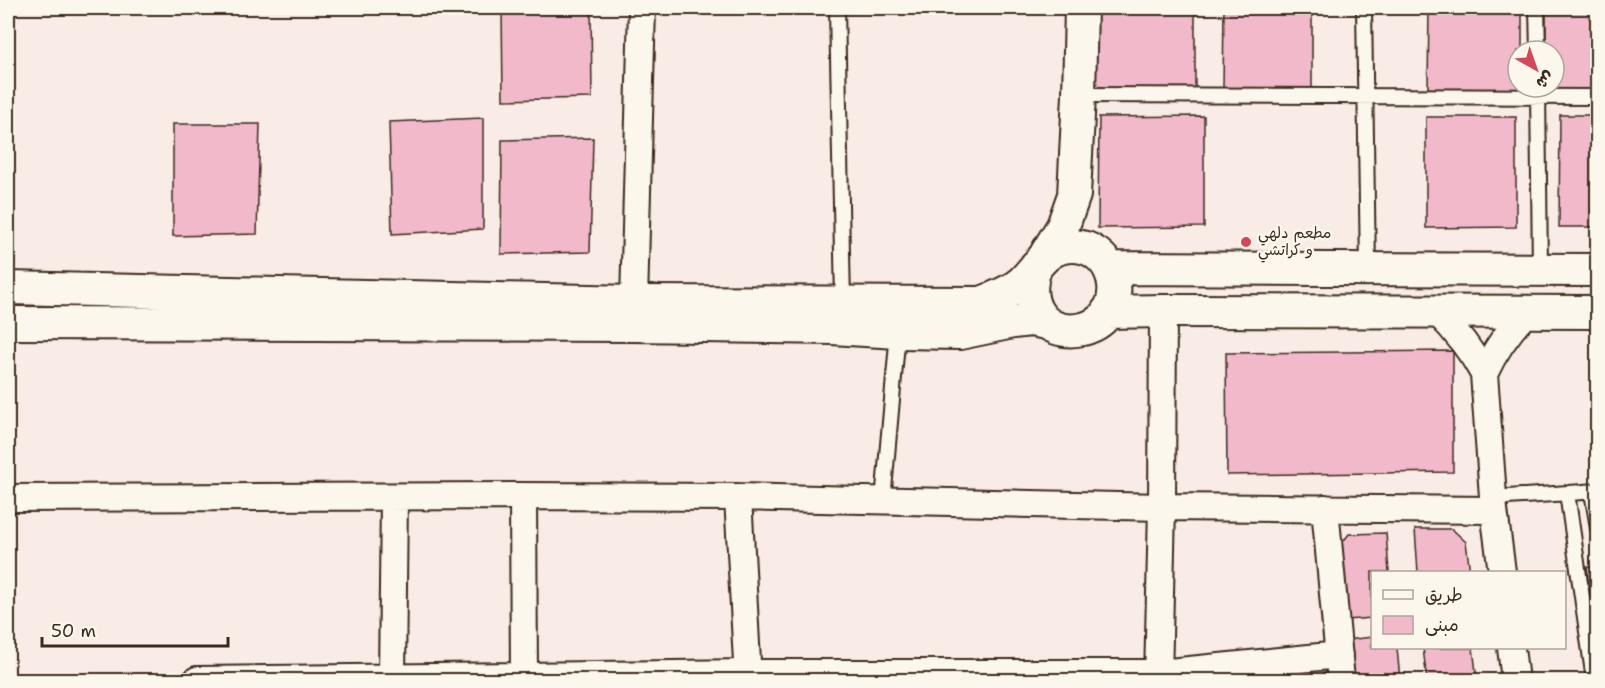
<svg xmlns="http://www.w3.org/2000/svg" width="1605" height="688" font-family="'Shantell Sans','Playpen Sans Arabic',sans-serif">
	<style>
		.building { fill: #f2b9ca; stroke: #3b2a1e; stroke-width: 1.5 }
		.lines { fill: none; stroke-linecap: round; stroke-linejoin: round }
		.service-casing { stroke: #3b2a1e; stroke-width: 18 }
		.minor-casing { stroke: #3b2a1e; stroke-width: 30 }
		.tertiary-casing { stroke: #3b2a1e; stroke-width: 36 }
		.service { stroke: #fbf7ec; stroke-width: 14 }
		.minor { stroke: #fbf7ec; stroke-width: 26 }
		.tertiary { stroke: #fbf7ec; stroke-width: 32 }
		.poi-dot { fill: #d1495b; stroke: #fbf7ec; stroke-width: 2 }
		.labels { text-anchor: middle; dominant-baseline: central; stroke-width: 5; stroke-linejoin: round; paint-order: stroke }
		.poi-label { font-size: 15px; fill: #3b2a1e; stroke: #fbf7ec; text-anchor: start }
	</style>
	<rect width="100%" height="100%" fill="#f9ebe5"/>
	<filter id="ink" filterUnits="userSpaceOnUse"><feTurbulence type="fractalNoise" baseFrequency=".0167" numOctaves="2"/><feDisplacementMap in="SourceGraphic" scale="12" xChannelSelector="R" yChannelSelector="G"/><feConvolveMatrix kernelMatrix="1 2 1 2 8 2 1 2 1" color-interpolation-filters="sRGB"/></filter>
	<g filter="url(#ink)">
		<path class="building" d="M502,8H591L592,98L503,100Z
			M1089,8H1195V91H1089Z
			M1224,8H1312V90H1223Z
			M1429,8H1522V51H1518V87H1521V90H1428Z
			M1546,8H1598V90H1546V87H1554V51H1546Z
			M1560,115H1598V227H1559Z
			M1204,116V227L1098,228L1099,117Z
			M1426,117H1516V227L1426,228Z
			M483,118V229L392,234L389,122Z
			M173,124H260L257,234L173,236Z
			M593,138L590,252L501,254L502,140Z
			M1453,351V472L1227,475L1226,353Z
			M1415,529H1452L1466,542L1470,572H1418Z
			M1386,533L1389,572H1372V618L1346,620L1338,548L1349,534Z
			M1587,567H1598V644L1595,645Z
			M1372,637V648H1397L1400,680H1351L1347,640Z
			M1423,648H1473L1477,680H1427Z"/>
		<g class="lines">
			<g class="service-casing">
				<path id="service" d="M837,8L843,302
					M1364,8L1368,269
					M1537,8L1538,51
					M1538,89L1540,270
					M1079,95L1598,97
					M1592,492L1598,528
					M1567,493L1594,680
					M1493,498L1598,491
					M883,501L898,332"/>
			</g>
			<g class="minor-casing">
				<path id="minor" d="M634,302L642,8
					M1437,312C1456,331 1471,350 1484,374L1494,510L1502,572
					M1484,374C1495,350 1508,331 1527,312
					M523,496L524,676
					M738,497L748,680
					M8,498L518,496L738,497L1162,507L1494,510
					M1325,508L1341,680
					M1511,648L1515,680
					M392,678L394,497
					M197,680L748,673H1159L1339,655
					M1158,680L1162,507L1163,311"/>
			</g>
			<g class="tertiary-casing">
				<path id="tertiary" d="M1046,254L1063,226L1074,195L1079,95L1081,8
					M1110,268L1598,270
					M8,288L634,302L982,303C996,297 1011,292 1022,282C1035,270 1044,251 1063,247C1118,237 1135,316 1083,329C1042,338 1021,301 1036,266
					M1107,312L1163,311L1598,312
					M8,323L633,325L832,328L898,332L960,333L1013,322L1030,320L1047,323"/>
			</g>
			<use href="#service" class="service"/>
			<use href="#minor" class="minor"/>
			<use href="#tertiary" class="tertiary"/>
		</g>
	</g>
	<circle class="poi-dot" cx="1246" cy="242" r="6"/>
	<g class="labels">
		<g class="poi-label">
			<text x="1258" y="233">مطعم دلهي<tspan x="1258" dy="17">و كراتشي</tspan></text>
		</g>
	</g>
	<rect width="1605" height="688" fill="none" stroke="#fbf7ec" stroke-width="30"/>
	<rect x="15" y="15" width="1575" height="658" fill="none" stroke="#3b2a1e" stroke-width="2" filter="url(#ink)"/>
	<rect x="1371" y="571" width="195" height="78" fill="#fbf7ec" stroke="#aea59a" stroke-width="1.5"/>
	<rect x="1383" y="590" width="30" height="9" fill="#fbf7ec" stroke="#aea59a" stroke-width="1.5"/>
	<text x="1425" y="601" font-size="18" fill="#3b2a1e">طريق</text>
	<rect x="1383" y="616" width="30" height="18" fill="#f2b9ca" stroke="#aea59a" stroke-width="1.5"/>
	<text x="1425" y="631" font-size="18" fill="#3b2a1e">مبنى</text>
	<g transform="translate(1536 69) rotate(140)"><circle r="28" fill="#fbf7ec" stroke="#aea59a" stroke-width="1.5"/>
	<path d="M0-4.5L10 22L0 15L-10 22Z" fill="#d1495b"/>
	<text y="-9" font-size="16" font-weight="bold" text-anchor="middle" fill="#3b2a1e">ش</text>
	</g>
	<path d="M42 637v9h186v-9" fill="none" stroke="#3b2a1e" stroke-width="3"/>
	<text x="51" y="637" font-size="18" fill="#3b2a1e" stroke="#fbf7ec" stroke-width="4.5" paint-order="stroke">50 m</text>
</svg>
